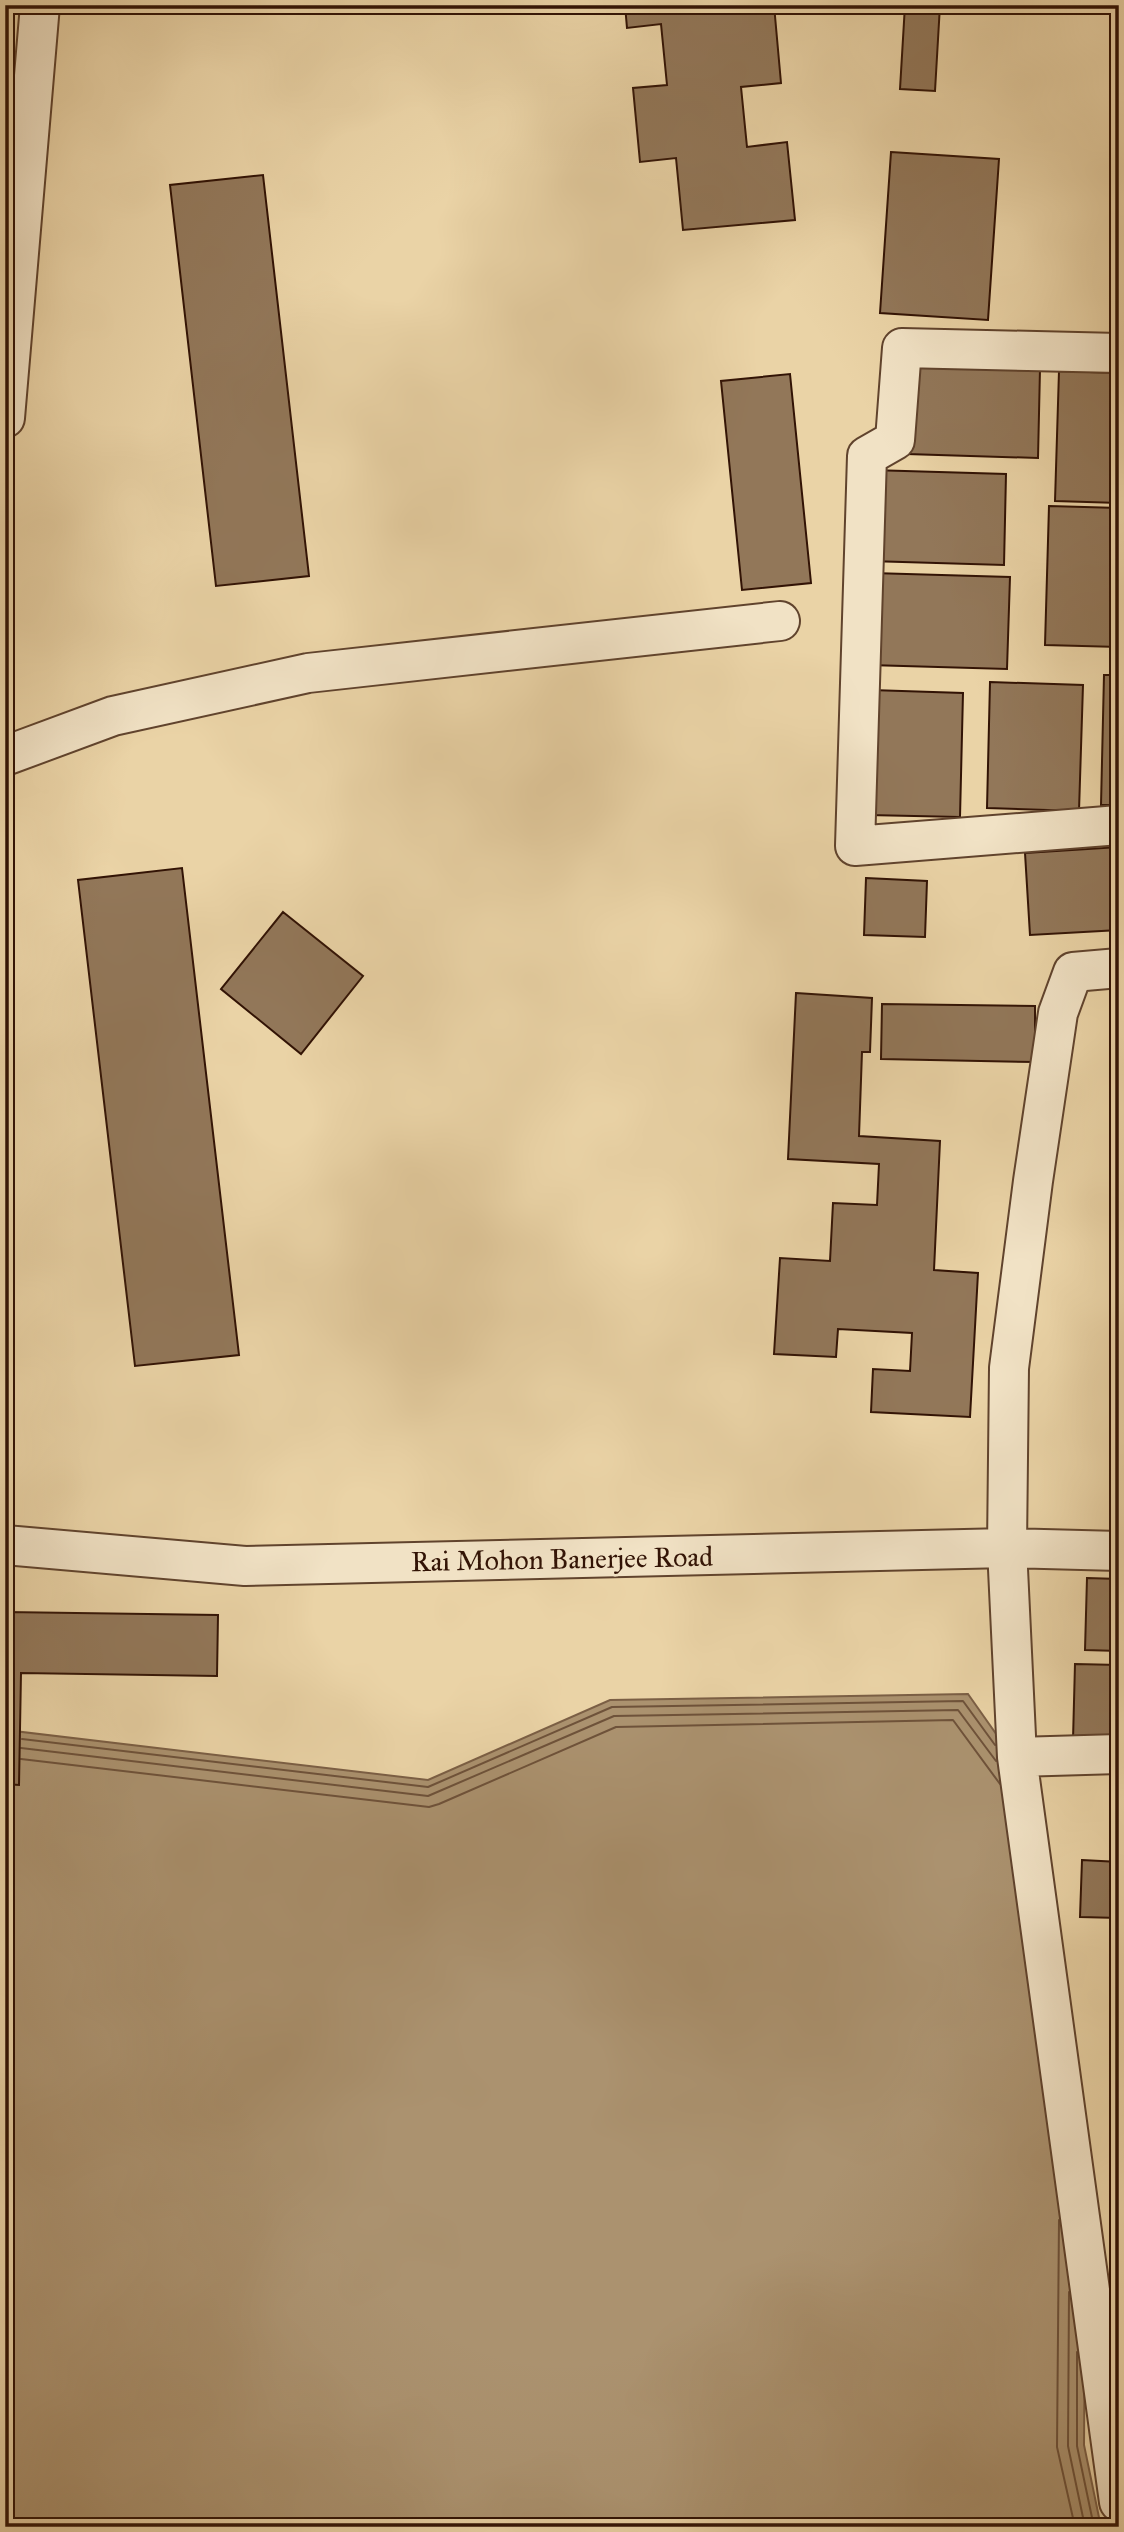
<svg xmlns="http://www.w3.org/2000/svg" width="1124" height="2532" font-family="'IM FELL Great Primer',serif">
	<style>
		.water { fill: #ab926f; stroke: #7b5f45; stroke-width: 2 }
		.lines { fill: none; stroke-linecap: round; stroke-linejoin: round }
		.shore { stroke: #6e523a; stroke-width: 2 }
		.building { fill: #927759; stroke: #321305; stroke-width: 2 }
		.minor-casing { stroke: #60432d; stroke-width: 42 }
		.minor { stroke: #f1e2c5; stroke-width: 38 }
		.labels { text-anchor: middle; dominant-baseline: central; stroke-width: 5; stroke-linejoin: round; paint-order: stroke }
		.street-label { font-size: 28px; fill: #321305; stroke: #f1e2c5 }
	</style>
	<rect width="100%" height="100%" fill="#ead3a6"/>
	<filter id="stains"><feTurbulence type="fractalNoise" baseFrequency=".00286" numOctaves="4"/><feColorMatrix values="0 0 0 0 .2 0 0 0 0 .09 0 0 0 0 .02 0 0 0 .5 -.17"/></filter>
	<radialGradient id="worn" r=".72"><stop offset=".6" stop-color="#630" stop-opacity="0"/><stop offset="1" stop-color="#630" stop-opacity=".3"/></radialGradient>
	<path class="water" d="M968,1694L1030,1782L1086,2183L1084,2445L1101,2527H5V1730L428,1780L610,1700Z"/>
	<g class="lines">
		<path class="shore" d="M22,1739L428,1787L612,1707L963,1701L995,1745
			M21,1748L428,1796L614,1716L958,1710L996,1761
			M21,1759L429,1807L439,1804L616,1727L953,1720L1000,1784
			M1059,2220L1057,2447L1075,2527
			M1069,2292L1068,2446L1085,2527
			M1077,2352V2446L1094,2527"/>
	</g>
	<path class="building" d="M625,5H774L781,83L741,87L747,147L787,142L795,220L683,230L676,158L640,162L633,88L667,85L661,24L627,28Z
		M905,5H940L935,91L900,89Z
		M891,152L999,159L988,320L880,313Z
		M263,175L309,576L216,586L170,185Z
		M909,366L1040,369L1038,458L907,454Z
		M1059,371L1119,373V503L1055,501Z
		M790,374L811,583L742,590L721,381Z
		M871,470L1006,474L1004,565L869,561Z
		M1049,506L1119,508V647L1045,645Z
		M872,573L1010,577L1007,669L869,665Z
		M1104,675H1119V805H1101Z
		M990,682L1083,685L1079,811L987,808Z
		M871,690L963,693L960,817L868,815Z
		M1119,847V930L1030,935L1025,853Z
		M182,868L239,1355L135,1366L78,880Z
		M866,878L927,881L925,937L864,935Z
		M283,912L363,976L301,1054L221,989Z
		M796,993L872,998L870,1052H862L859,1136L940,1141L934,1270L978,1273L970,1417L871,1412L873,1369L910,1371L912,1333L838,1329L836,1357L774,1354L780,1258L830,1261L833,1203L877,1205L879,1164L788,1159Z
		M882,1004L1035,1006V1062L881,1059Z
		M1087,1578L1119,1579V1651L1085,1650Z
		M5,1612L218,1615L217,1676L21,1673L19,1785L5,1784Z
		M1075,1664L1119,1665V1742L1073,1740Z
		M1082,1860L1119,1862V1918L1080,1917Z"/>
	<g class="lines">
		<g class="minor-casing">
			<path id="minor" d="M1119,353L902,348L895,440L867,456L855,846L1119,825
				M5,418L40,5
				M5,756L113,716L308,673L780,621
				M1119,968L1073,972L1058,1013L1033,1181L1009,1368L1007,1548L1017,1757L1119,2502
				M5,1545L245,1566L1007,1548L1119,1551
				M1017,1757L1119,1754"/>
		</g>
		<use href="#minor" class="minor"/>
	</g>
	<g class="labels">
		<g class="street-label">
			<text transform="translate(562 1559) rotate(-1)">Rai Mohon Banerjee Road</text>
		</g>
	</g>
	<rect width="1124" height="2532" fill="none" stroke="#ead3a6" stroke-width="28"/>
	<rect x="7" y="7" width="1110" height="2518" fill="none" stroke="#321305" stroke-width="3.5"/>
	<rect x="14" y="14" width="1096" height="2504" fill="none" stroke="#321305" stroke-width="2"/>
	<rect width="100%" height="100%" filter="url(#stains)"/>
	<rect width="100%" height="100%" fill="url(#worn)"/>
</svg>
